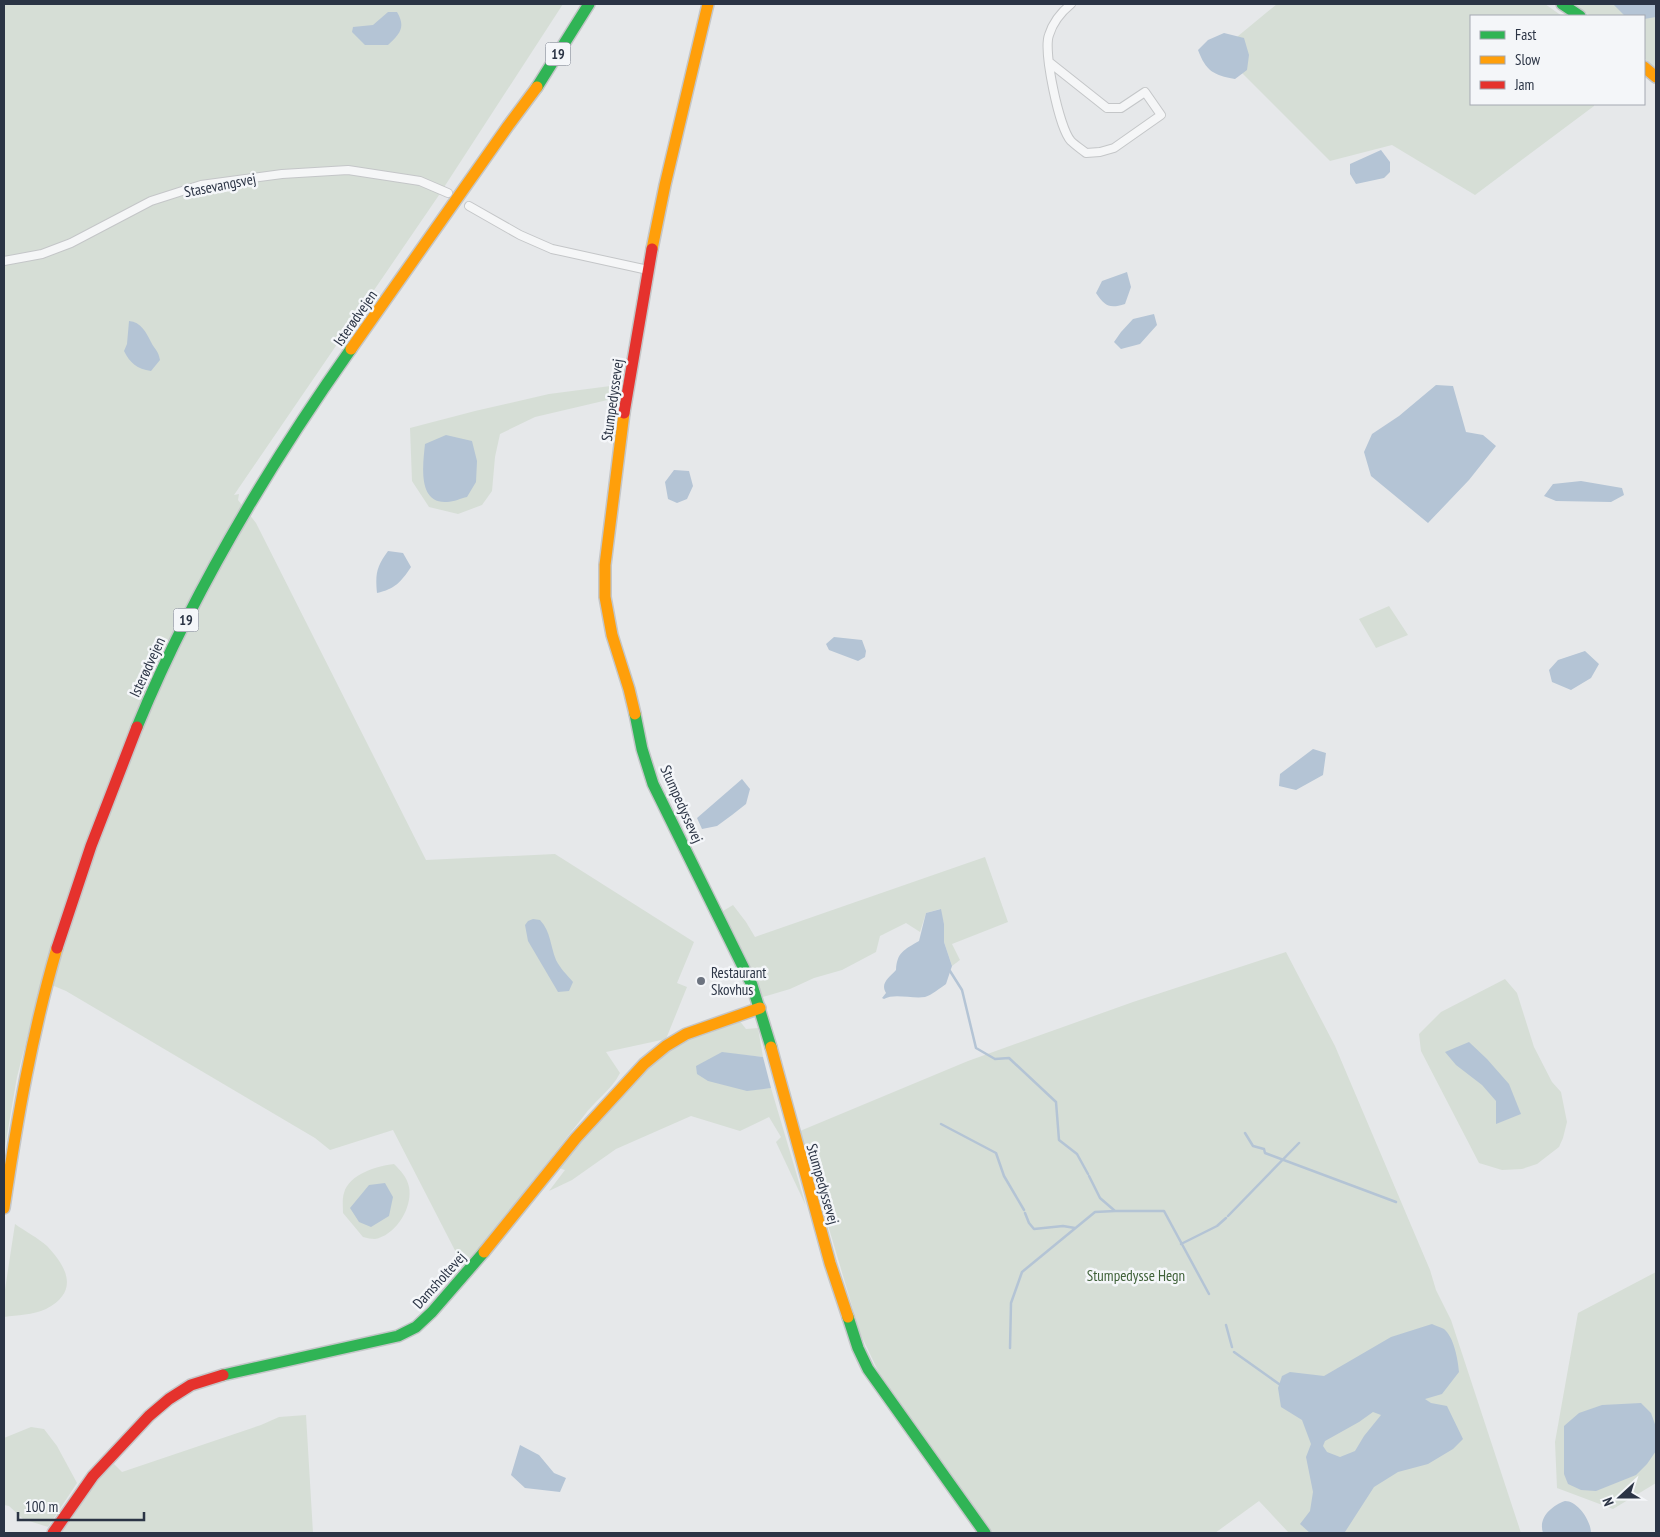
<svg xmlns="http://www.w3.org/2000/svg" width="1660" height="1537" font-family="'PT Sans Narrow',sans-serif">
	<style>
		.green { fill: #d6ded6 }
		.water { fill: #b4c4d5; fill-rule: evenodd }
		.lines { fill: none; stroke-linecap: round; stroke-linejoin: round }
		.stream { stroke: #b4c4d5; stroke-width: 2.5 }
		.street-casing { stroke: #c4c6c8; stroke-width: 10 }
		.fast-casing { stroke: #c4c6c8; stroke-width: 14 }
		.slow-casing { stroke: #c4c6c8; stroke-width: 14 }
		.jam-casing { stroke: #c4c6c8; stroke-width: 14 }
		.street { stroke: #f5f6f7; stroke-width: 8 }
		.fast { stroke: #30b455; stroke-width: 11 }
		.slow { stroke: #ff9f0a; stroke-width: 11 }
		.jam { stroke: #e5322d; stroke-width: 11 }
		.poi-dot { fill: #6c737f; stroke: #f4f6f9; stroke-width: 2 }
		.labels { text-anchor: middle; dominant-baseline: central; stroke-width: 5; stroke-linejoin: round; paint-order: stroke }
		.shield { fill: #f4f6f9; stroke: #676e7b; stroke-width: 1 }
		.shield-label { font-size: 14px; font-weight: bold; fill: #2b3445 }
		.street-label { font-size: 15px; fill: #2b3445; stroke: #f4f6f9 }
		.poi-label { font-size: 15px; fill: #2b3445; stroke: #f4f6f9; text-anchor: start }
		.park-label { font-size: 15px; fill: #3f6138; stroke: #f4f6f9 }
	</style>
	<rect width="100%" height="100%" fill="#e6e8ea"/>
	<path class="green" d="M4,4H563L437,198L234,495L239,494L238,500L256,523L426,860L555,854L694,942L677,983L687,987L666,1039L606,1052L620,1073C611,1091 594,1101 583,1117C543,1168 503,1218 464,1268L393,1130L330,1150L315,1138L66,991L42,981L17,1077L4,1153Z
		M1277,4H1545L1562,16H1471V104H1594V106L1475,195L1392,145L1330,161L1220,51Z
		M1571,4H1656V69L1644,58V16H1591Z
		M618,385L616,398L535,417L500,434L495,457L492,491L482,505L458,514L429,507L412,481L410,428L475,411L549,394Z
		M1389,606L1408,635L1376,648L1359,619Z
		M985,857L1008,922L952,944L960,960L952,966L944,942V924L940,909L926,913L920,932L906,923L880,936L876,952L842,970L814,978L790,989L763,997L749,964L723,911L733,905L746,922L755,937Z
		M1286,952L1335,1046L1430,1270L1436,1290L1451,1320L1521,1533H1289L1259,1501L1215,1533H991L879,1373L860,1333L800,1131L968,1061L1133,1002Z
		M1505,979L1517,993L1534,1047L1552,1082L1561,1092L1567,1122L1563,1138L1559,1147L1537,1164L1522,1169L1502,1170L1479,1163L1421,1051L1419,1034L1441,1012Z
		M739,1020L746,1029L758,1028L763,1057L722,1053L747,1090L771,1088L806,1206L776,1142L781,1137L769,1117L740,1131L691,1116L616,1149L572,1180L549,1191L565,1170L559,1168L621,1095L642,1073L671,1047L688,1037Z
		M394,1164C401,1171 407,1177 409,1187C413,1207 396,1235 375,1239C371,1239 367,1238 363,1237L343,1213C343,1207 342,1199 344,1193C349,1174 377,1166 394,1164Z
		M15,1224C25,1231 38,1238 47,1246C68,1268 79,1292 46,1309C33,1315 17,1315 4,1317V1296Z
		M1656,1272V1483L1613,1509L1557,1488L1555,1442L1578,1313Z
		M306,1415L313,1533H58L90,1487L114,1464L122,1472L261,1425L279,1417Z
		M31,1427L44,1429L57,1446L77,1483L48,1527L23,1519L9,1506L4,1505V1438Z"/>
	<path class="water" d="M1613,4H1656V17L1644,19V16H1625Z
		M388,12H397C406,27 400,34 388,45H365L352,32L353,27L373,25Z
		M1224,33L1244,38L1249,55L1247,70L1235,79C1213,75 1206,71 1198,50L1208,40Z
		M1381,150L1390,162V172L1384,178L1356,184L1350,174V164Z
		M1127,272L1131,287L1125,304C1109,309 1105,306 1096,293L1102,281Z
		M1154,314L1157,325L1140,344L1121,349L1114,342L1121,332L1133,319Z
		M129,321C141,322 146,332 151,342C155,350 158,350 160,360L151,371C137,369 130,363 124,351L127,344Z
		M1436,385L1453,386L1466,432L1483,435L1496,446L1469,480L1428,523L1371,476L1364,452L1372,434L1399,416Z
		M446,435L472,441L477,461L476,482L467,497C461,498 454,502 447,502C417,504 423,464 425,444Z
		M674,470L689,471L693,486L687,499L677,503L668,499L665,482Z
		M1581,481L1622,488L1624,495L1611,502L1556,501L1544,496L1553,484Z
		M388,551L403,553L411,567C401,582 395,589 377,593C375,573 377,566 388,551Z
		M834,637L862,640L866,651L865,657L858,661L829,650L826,644Z
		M1585,651L1599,664L1591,678L1571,690L1552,682L1549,670L1558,660Z
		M1313,749L1326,753L1323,775L1296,790L1279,786L1280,774Z
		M742,779L750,789L746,804L732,815L717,826L702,829L697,818Z
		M941,909L944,924V942L952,966L946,984C940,988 932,995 925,997C912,999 894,993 884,999L882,998L886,993C880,983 889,978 896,970C897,952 904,950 919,941L926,913Z
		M533,919L540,920C551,932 550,945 556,960C560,968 567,975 573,982L569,991L558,992L528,941L525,925L528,921Z
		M1469,1042L1487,1059L1509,1084L1521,1114L1496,1124V1101L1482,1085L1456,1065L1445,1052Z
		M722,1052L763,1057L771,1088L747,1091L708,1081L697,1074L696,1066Z
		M385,1183L393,1197L389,1216L371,1227L359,1222L350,1208L369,1185Z
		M1432,1324C1435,1326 1441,1327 1444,1329C1454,1337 1458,1360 1459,1372L1442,1394L1425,1399L1431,1403L1447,1406L1463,1439L1453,1449L1428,1464L1398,1472L1374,1487L1345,1532L1310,1533L1300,1524L1310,1511L1313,1492L1306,1457L1311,1444L1302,1420L1281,1407L1278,1388L1282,1376L1290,1372L1324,1376L1391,1337ZM1373,1412L1381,1415L1364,1436L1355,1451L1340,1457L1327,1452L1323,1446L1325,1441L1359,1422Z
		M1641,1403L1651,1413L1656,1427V1451L1647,1464L1636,1475L1596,1491L1581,1490L1568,1484L1564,1474V1426L1579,1413L1602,1405Z
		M520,1445L539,1455L554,1473L566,1478L560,1492L525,1488L511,1475Z
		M1565,1501C1578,1501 1591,1521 1591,1533H1543C1538,1518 1551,1506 1565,1501Z"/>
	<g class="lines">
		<path class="stream" d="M950,971L962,990L976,1048L995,1059L1009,1058L1056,1102L1059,1140L1077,1154L1088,1174
			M941,1124L996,1153L1004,1176L1024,1210
			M1245,1133L1253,1146L1264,1149L1265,1153L1396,1202
			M1089,1176L1100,1198L1115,1211H1164L1209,1294
			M1025,1213L1029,1223L1034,1229L1063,1226L1075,1228
			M1228,1216L1299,1143
			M1181,1244L1217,1226L1226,1218
			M1226,1325L1232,1347
			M1010,1348L1011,1303L1022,1272L1095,1212L1115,1211
			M1234,1352L1279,1384"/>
		<g class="street-casing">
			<path id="street" d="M1049,62L1107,108H1121L1145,92L1161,115L1114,148L1100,152L1086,153C1081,149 1075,145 1071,141C1059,128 1043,51 1049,35C1053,22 1060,13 1071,4
				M469,206L520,235L552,249L648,270
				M4,261L42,254L71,243L151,201L201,185L282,174L348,170L420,181L448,193"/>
		</g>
		<g class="fast-casing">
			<path id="fast" d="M1562,4L1580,16
				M537,87L589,4
				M635,714L642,749L653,784L752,985L771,1047
				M137,727C192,593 267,468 351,349
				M848,1317L858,1348L868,1369L985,1533
				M223,1375L398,1336L416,1327L432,1312L484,1252"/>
		</g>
		<g class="slow-casing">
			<path id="slow" d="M1644,67L1656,77
				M652,249L665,185L708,4
				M351,349L508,126L537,87
				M624,413L605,565V597L612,635L629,689L635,714
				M771,1047L830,1263L848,1317
				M4,1208C17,1120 32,1033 57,948
				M484,1252L576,1138L644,1064L666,1046L686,1034L760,1008"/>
		</g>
		<g class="jam-casing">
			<path id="jam" d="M624,413L652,249
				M57,948L91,846L137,727
				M53,1533L93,1476L149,1416L169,1399L191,1385L223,1375"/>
		</g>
		<use href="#street" class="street"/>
		<use href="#fast" class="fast"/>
		<use href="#slow" class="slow"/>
		<use href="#jam" class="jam"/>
	</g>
	<circle class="poi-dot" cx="701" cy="981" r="5"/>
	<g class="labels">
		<g class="shield">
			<rect x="545.5" y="42.5" width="25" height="23" rx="4"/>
			<rect x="173.5" y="608.5" width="25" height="23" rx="4"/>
		</g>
		<g class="shield-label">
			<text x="558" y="54">19</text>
			<text x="186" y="620">19</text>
		</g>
		<g class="street-label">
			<text transform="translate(220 185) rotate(-11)">Stasevangsvej</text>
			<text transform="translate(355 318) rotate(-55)">Isterødvejen</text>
			<text transform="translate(612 400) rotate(-82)">Stumpedyssevej</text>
			<text transform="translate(147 667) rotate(-65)">Isterødvejen</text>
			<text transform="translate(682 804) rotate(66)">Stumpedyssevej</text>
			<text transform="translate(823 1184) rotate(74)">Stumpedyssevej</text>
			<text transform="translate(439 1280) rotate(-48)">Damsholtevej</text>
		</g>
		<g class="poi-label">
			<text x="711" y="972">Restaurant<tspan x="711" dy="17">Skovhus</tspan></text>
		</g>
		<g class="park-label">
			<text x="1136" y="1275">Stumpedysse Hegn</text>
		</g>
	</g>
	<rect width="1660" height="1537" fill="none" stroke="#2b3445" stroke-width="10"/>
	<rect x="1470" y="15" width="175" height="90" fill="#f4f6f9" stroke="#a4a8b1"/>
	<rect x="1480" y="31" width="25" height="8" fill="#30b455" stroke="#a4a8b1"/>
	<text x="1515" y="40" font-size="15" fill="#2b3445">Fast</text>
	<rect x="1480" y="56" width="25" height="8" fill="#ff9f0a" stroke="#a4a8b1"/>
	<text x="1515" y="65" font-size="15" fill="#2b3445">Slow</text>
	<rect x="1480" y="81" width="25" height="8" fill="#e5322d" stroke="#a4a8b1"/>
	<text x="1515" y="90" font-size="15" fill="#2b3445">Jam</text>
	<g transform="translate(1620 1497) rotate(249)" stroke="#f4f6f9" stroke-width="4" paint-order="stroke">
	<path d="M0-4L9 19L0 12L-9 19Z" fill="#2b3445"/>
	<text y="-8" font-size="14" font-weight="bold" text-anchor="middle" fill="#2b3445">N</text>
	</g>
	<path d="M18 1512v8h126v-8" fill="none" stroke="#2b3445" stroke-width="2.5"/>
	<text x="25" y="1512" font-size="15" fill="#2b3445" stroke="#f4f6f9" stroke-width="4" paint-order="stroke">100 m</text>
</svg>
